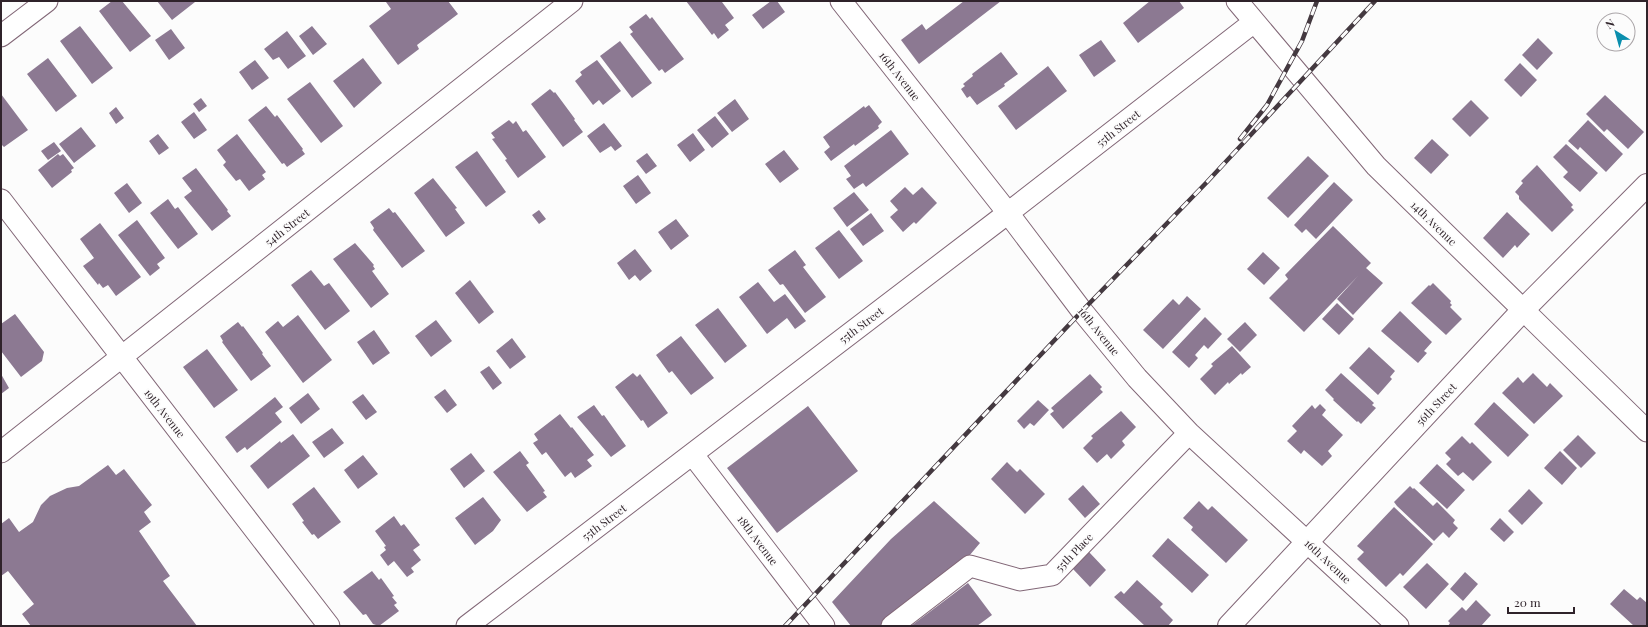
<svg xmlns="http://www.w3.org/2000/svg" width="1648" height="627" font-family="'Playfair Display',serif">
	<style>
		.building { fill: #8c7992 }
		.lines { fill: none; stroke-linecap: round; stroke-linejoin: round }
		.minor-casing { stroke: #826777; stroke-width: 23 }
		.tertiary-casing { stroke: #826777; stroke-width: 24 }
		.minor { stroke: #fff; stroke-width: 21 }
		.tertiary { stroke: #fff; stroke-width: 22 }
		.rail-casing { stroke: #443940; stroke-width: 4.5 }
		.rail { stroke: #fcfcfc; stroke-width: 3; stroke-dasharray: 9; stroke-linecap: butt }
		.labels { text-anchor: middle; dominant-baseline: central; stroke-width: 3.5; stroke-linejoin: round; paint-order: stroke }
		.street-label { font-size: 11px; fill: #2f232a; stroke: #fcfcfc }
	</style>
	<rect width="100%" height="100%" fill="#fcfcfc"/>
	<path class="building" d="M112,1H122L151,36L130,52L99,11Z
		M157,1H194L195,2L172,20Z
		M387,1H448L458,14L417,45L419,49L398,65L369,26L391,9L386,2Z
		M686,1H723L722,2L734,18L725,25L729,30L718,39L714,33L712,35Z
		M771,1H777L785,12L763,29L752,15Z
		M964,1H1001L919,64L901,40L922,24L926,30Z
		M1150,1H1179L1184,8L1138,43L1123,23Z
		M646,14L650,19L652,17L684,59L665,73L662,69L659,71L630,34L633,32L629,27Z
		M80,26L113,68L92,84L60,41Z
		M312,26L327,44L313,55L299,36Z
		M171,29L185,48L169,60L155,40Z
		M287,31L306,56L288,69L279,57L273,60L264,49Z
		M1538,38L1553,53L1537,70L1522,55Z
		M1101,40L1116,61L1094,77L1079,55Z
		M620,41L652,83L632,98L600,56Z
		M1001,52L1018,74L1004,84L1005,86L977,105L970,96L967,98L961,89L965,86L963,84L973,76L972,74Z
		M48,58L77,96L56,112L27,74Z
		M363,58L382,83L354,108L333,81Z
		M255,60L269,78L252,90L239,72Z
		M597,60L621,91L603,105L599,100L593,105L575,81L582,75L580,72Z
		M1520,63L1537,80L1521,97L1504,80Z
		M1048,66L1067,91L1016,130L998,106Z
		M310,82L343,126L321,143L287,99Z
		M550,89L554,93L555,92L575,119L574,120L583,132L563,147L531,104Z
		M1,94L28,130L4,147L1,144Z
		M1605,95L1644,132L1628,149L1607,129L1604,132L1586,114Z
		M201,98L207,106L199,112L193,104Z
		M735,99L749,119L732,132L717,113Z
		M1471,100L1489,118L1470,137L1452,119Z
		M869,105L882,122L878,126L879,128L855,146L854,144L831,161L824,152L830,147L823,137L864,106L865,108Z
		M266,106L275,117L277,115L303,149L302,150L305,154L287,167L284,163L282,164L248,120Z
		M116,107L124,118L116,124L109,113Z
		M194,112L207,130L194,139L181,122Z
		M715,116L729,134L712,148L697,130Z
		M509,120L513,124L516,121L523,132L526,130L546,157L518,178L505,160L507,159L492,139L495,138L491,133Z
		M1588,120L1623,154L1606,172L1580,147L1578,150L1568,141Z
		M604,123L622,146L615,151L611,146L600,153L587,136Z
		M81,127L96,146L74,163L59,144Z
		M891,130L909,154L866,187L863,183L854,189L846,179L851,176L844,166Z
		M693,133L705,150L690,162L677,145Z
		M158,134L169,148L159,155L149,141Z
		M237,134L266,172L262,175L265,179L249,191L240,179L236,181L223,165L226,162L217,150Z
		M1432,139L1449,155L1431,174L1414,158Z
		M54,142L61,151L48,160L41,151Z
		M1566,144L1598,173L1580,192L1563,177L1568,172L1553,157Z
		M784,150L799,169L780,183L765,164Z
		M477,151L506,192L486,207L455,167Z
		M647,153L657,166L646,174L636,161Z
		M58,154L60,156L63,154L74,168L71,170L72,172L52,188L38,170Z
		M1308,156L1329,176L1288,218L1267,198Z
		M1537,165L1573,205L1571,207L1574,210L1552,232L1519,199V196L1515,192L1523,183L1521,181Z
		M196,168L228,210L227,211L231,216L212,231L184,197L192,191L182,178Z
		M638,175L651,193L636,204L623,186Z
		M433,178L457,208L455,209L465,223L446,237L414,193Z
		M1334,182L1353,200L1316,239L1306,229L1302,233L1294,225Z
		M127,183L142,203L129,213L114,193Z
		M905,187L913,195L922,187L937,203L916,224L914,222L903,232L890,217L898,210L890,201Z
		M854,192L869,210L847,227L833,208Z
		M168,199L175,209L178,207L198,234L178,249L150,213Z
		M389,208L393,213L395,212L425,251L402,268L373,230L374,228L370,222Z
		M539,210L546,219L539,224L532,215Z
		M1507,212L1530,234L1517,248L1515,245L1503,258L1483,238Z
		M871,213L884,231L863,246L850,229Z
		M676,219L689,236L671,250L658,232Z
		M137,220L165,258L157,264L160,268L150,276L118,235Z
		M100,223L141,277L116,296L108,285L103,288L99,283L98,285L83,266L94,258L80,239Z
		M1333,226L1371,263L1366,268L1383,283L1353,315L1337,299L1358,276L1304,332L1269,298L1288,279L1285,275Z
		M839,230L863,261L839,279L815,248Z
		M355,243L374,265L373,266L375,269L372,271L389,294L371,308L333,259Z
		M635,249L652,271L640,281L635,275L629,280L617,263Z
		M795,250L806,265L803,267L826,297L805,313L783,284L780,285L768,270Z
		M1263,252L1280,268L1264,285L1247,269Z
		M311,270L324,286L329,283L350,311L325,330L291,285Z
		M470,280L494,312L479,324L455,293Z
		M758,282L774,302L785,294L806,321L795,329L787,318L767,334L739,297Z
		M1433,283L1451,301L1450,303L1452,305L1450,307L1462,319L1446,335L1411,303L1429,285L1430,286Z
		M1187,296L1201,309L1163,349L1143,330L1173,299L1179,305Z
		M1337,303L1354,319L1339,335L1322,319Z
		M718,308L747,346L725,363L695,325Z
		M1400,311L1432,342L1424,351L1427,353L1418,363L1381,331Z
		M15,314L44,352L42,361L21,377L1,351V324Z
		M298,315L332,360L303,383L265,332L278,321L283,327Z
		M1205,317L1222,334L1208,349L1204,345L1195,355L1198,358L1189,368L1172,352Z
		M436,320L452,341L431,357L415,336Z
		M238,322L242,327L243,326L263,353L262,354L271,366L251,381L222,342L223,341L220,336Z
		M1245,322L1257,335L1240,352L1227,339Z
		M374,330L390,353L373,365L357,342Z
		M681,336L714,378L691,395L672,371L669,373L656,355Z
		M512,338L526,357L510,369L496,351Z
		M1232,346L1251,367L1242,375L1241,373L1229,384L1228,382L1215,395L1200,379L1213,366L1211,364Z
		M1369,347L1395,371L1390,377L1392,379L1378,395L1349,368Z
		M207,349L238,390L214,408L183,367Z
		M489,366L502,383L493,390L480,372Z
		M633,373L637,377L640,374L668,413L648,428L643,420L641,421L615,387Z
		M1341,373L1374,403L1372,405L1376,408L1361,424L1358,421L1357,422L1333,400L1334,399L1325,390Z
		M1533,373L1547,387L1550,383L1563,396L1534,424L1502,393L1518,377L1523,383Z
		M1,374L9,388L1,394Z
		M1090,374L1102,387L1100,389L1103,392L1063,429L1050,414L1054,411L1051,408Z
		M445,389L457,405L447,413L434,397Z
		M308,393L320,409L301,424L289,408Z
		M363,394L377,412L366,420L352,402Z
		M275,397L283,407L275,413L282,422L247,450L245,447L237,453L225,437Z
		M1038,400L1049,410L1034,426L1030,423L1024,429L1017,421Z
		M1494,402L1529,435L1508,457L1474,424Z
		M1320,404L1326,410L1322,415L1343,435L1328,451L1332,456L1322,466L1304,450L1301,454L1287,441L1297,431L1292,426L1312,405L1315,409Z
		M594,405L602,416L604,415L626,446L611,457L577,417Z
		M808,406L858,471L777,533L727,468Z
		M1121,411L1136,427L1122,441L1125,445L1111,459L1107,454L1097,463L1083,448L1093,438L1091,436Z
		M560,414L571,428L572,427L594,455L587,460L592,466L575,478L571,472L565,477L546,452L542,455L533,443L538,440L534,434Z
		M332,428L344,443L324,458L312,442Z
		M293,434L310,456L268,489L250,466L280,441L281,443Z
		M1578,435L1596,453L1581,468L1563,450Z
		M1462,436L1470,444L1472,442L1492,462L1473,481L1463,472L1458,476L1446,464L1451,459L1445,453Z
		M520,451L529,463L526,465L545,491L543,492L547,497L527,512L493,472Z
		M1560,451L1577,468L1562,485L1544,468Z
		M471,453L485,471L464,488L450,469Z
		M363,455L378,474L358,489L344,470Z
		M1007,462L1017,472L1020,469L1045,494L1025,514L991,479Z
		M1437,464L1465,490L1447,509L1419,483Z
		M108,465L116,475L124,469L152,505L144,512L151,522L139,531L170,576L163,581L197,626H31L22,614L34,604L8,571L1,576V524L9,518L19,532L33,522L41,505L50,496L67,488L79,486Z
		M1083,485L1100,504L1085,518L1068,499Z
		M1410,486L1413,489L1414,488L1433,506L1437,502L1455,520L1453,523L1458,528L1449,538L1443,532L1434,541L1397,506L1394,502Z
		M314,487L341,522L318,539L314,534L312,535L302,522L304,521L292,504Z
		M1529,489L1543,503L1522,525L1508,511Z
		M483,497L501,520L493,531L475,545L455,518Z
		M934,501L980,543L969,556L880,626H851L832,602L891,539Z
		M1199,501L1208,510L1212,506L1248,540L1226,563L1191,530L1193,527L1183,518Z
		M1394,507L1433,544L1403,576L1400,573L1386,587L1357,559L1364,552L1357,546Z
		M394,516L401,526L404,524L420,545L413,550L421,560L411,568L414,572L407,577L394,561L388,566L380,555L386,550L384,547L386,546L375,531Z
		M1500,518L1514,532L1504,542L1490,529Z
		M1168,538L1209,575L1192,593L1152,556Z
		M1089,552L1106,570L1090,587L1073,569Z
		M1427,563L1449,584L1426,609L1403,587Z
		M372,571L379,580L381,578L394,596L392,597L397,603L394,605L399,611L379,626L373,624L366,614L363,615L343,592Z
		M1465,572L1478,584L1463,601L1450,589Z
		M1137,580L1163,604L1160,607L1173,620L1168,626H1145L1114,597L1121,591L1124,594Z
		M968,583L992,615L977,626H911Z
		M1624,589L1637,600L1640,597L1647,603V626H1634L1610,604Z
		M1476,600L1491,615L1481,626H1448L1450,623L1448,621L1462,607L1466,611Z"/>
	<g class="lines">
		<g class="minor-casing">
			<path id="minor" d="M841,1L1008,213L1082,311L1137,378L1189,433L1398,626
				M1237,1L1376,166L1647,431
				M1,36L47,1
				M1,200L329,626
				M1,452L572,1
				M693,455L824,626
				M467,626L1008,213L1254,22
				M892,626L970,566L1020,580L1052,575L1189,433"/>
		</g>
		<g class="tertiary-casing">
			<path id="tertiary" d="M1229,626L1523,310L1647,185"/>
		</g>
		<use href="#minor" class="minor"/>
		<use href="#tertiary" class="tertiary"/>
		<g class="rail-casing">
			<path id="rail" d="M1240,139L1267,105L1302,41L1317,1
				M785,626L1082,311L1207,182L1375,1"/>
		</g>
		<use href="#rail" class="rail"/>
	</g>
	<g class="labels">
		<g class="street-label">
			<text transform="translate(900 76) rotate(52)">16th Avenue</text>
			<text transform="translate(1118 128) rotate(-38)">55th Street</text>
			<text transform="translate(1434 223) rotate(44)">14th Avenue</text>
			<text transform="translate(287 227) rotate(-38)">54th Street</text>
			<text transform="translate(861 325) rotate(-37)">55th Street</text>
			<text transform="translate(1099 331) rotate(51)">16th Avenue</text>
			<text transform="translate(1436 404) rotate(-47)">56th Street</text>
			<text transform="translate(165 413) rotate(52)">19th Avenue</text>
			<text transform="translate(604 522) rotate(-37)">55th Street</text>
			<text transform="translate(758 540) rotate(53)">18th Avenue</text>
			<text transform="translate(1074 552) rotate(-46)">55th Place</text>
			<text transform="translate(1328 561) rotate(43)">16th Avenue</text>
		</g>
	</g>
	<rect width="1648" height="627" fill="none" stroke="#2f232a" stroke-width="4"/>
	<g transform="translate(1616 32) rotate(323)"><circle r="19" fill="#fcfcfc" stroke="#aaa5a8"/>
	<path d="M0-3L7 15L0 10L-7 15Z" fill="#0a8ead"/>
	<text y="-6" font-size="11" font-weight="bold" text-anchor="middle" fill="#2f232a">N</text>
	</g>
	<path d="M1508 607v6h66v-6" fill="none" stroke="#2f232a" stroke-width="2"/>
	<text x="1514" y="607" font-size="12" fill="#2f232a" stroke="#fcfcfc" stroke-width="3" paint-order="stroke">20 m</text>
</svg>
